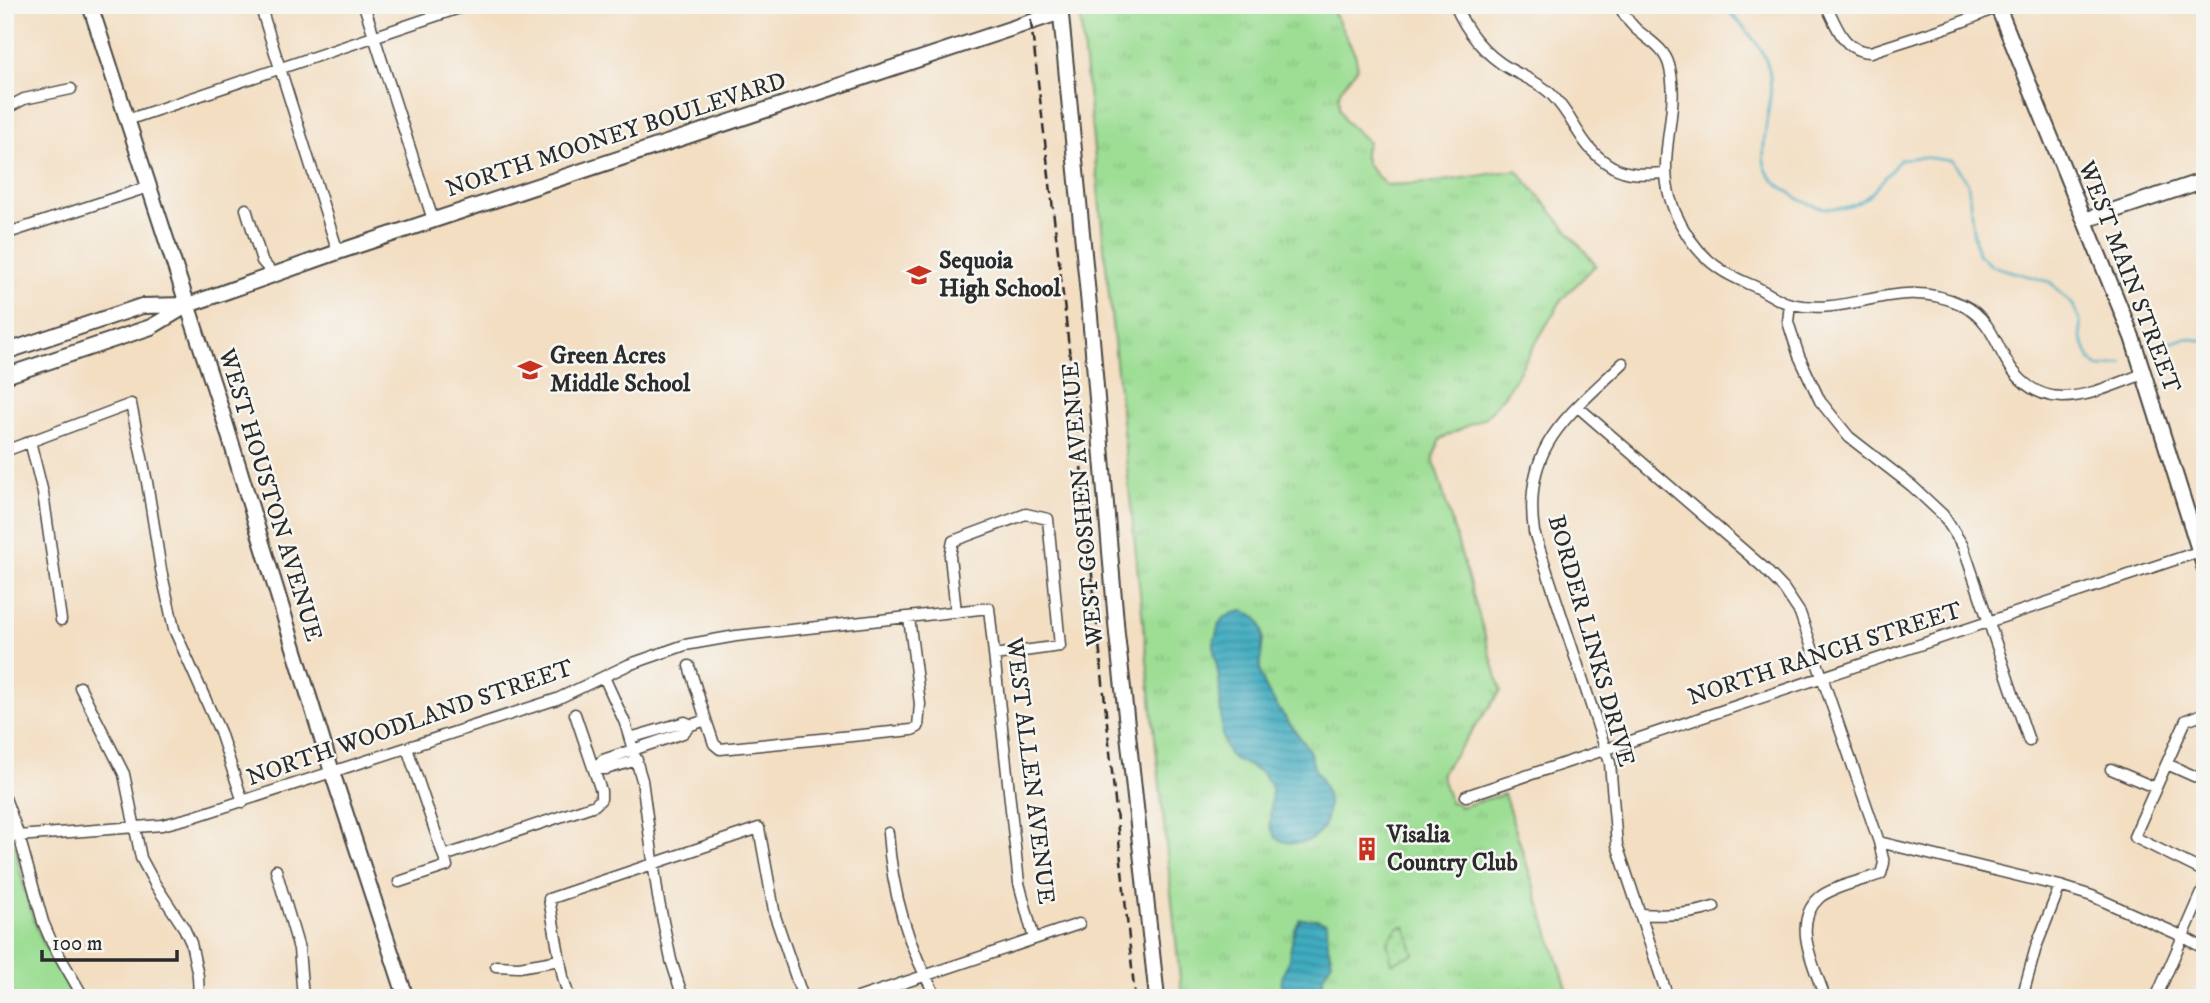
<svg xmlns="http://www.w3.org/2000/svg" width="2210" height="1003" font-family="'IM FELL DW Pica',serif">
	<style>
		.grass { fill: url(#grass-tufts); stroke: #648460; stroke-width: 2 }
		.park { fill: #9dde94; stroke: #648460; stroke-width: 2 }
		.garden { fill: url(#garden-dots); stroke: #648460; stroke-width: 2 }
		.water { fill: url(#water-rules); stroke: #366c76; stroke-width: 2 }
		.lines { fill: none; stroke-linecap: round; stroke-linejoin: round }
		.stream { stroke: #41acc0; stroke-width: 2.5 }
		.street-casing { stroke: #494642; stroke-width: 13 }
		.secondary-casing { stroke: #494642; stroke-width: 18 }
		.street { stroke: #fff; stroke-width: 10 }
		.secondary { stroke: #fff; stroke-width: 14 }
		.rail { stroke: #2b2b2b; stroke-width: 2.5; stroke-dasharray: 10 5; stroke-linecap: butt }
		.labels { text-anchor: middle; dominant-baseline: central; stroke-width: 5; stroke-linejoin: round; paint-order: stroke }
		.street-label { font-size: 24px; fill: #2b2b2b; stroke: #f6f6f2 }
		.poi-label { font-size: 24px; font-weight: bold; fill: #2b2b2b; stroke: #f6f6f2; text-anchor: start }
	</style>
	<defs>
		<pattern id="grass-tufts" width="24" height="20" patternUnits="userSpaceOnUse" patternTransform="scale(1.75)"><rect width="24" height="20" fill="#9dde94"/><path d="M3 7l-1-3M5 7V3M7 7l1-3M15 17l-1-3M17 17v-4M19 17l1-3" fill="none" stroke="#87bf80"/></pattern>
		<pattern id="garden-dots" width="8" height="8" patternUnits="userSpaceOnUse" patternTransform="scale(1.75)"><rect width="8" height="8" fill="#9dde94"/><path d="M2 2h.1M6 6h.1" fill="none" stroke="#87bf80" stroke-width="1.8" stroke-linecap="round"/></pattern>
		<pattern id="water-rules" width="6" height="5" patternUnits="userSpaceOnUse" patternTransform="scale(1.75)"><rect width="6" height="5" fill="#41acc0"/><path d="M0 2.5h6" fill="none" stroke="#378c9c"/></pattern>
	</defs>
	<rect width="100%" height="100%" fill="#f6f6f2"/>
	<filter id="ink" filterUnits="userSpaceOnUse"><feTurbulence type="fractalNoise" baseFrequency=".0143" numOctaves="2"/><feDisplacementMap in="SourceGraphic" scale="14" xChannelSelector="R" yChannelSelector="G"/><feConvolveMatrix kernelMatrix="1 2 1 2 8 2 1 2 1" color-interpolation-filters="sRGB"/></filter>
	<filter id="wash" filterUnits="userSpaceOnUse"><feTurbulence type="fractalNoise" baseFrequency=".00686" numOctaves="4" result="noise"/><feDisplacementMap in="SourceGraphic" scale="28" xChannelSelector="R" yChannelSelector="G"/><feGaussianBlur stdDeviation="1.57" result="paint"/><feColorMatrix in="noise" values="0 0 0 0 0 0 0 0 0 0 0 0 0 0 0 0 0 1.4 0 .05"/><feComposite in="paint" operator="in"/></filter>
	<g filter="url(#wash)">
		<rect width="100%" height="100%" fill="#f3dec2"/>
		<path class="grass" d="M1079,5H1330L1355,54L1358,67L1341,89L1339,94V108L1345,121L1368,142C1358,161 1373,172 1386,185L1429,183L1517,170L1596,265L1562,299L1506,393L1486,417L1440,439L1433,458L1501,691L1441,774L1450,802L1457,803L1460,807L1504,794L1570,998H1182Z"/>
		<path class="park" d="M5,842L16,846C21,879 29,911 43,942C50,958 63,973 69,990L68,994L64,998H5Z"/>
		<path class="garden" d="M1401,926H1405L1414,954L1392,963L1387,942L1397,928Z"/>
		<path class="water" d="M1243,611C1278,619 1255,657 1261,676C1268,698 1293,727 1307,747C1311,753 1312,760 1314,767C1316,772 1319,776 1322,781C1332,799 1330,827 1312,839C1302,845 1286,844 1276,838L1270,826L1272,787L1261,772L1234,759L1228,753L1222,736L1219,678L1214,651V641L1219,625L1224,618L1233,613Z
			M1300,919H1316L1327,923L1328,945L1332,961L1323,976V998H1279L1283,974L1288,963L1294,931Z"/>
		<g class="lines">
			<path class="stream" d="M1723,5C1740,24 1763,44 1769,70C1775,100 1761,131 1764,161C1766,177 1778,184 1790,193C1812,210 1845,216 1868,196C1880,185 1890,171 1900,159L1923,157L1952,161L1968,183L1973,231L1978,254L1992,266L2050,282L2073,305L2080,321L2081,337L2090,359L2099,368L2123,363
				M2152,349L2186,338L2205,341"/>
		</g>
	</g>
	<g filter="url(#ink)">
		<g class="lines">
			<g class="street-casing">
				<path id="street" d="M260,5L338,252
					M364,5L433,220
					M1455,5C1466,31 1485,55 1510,69C1524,77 1540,83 1551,94C1577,120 1578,147 1613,167C1630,176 1647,174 1666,173
					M1619,5C1623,13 1628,21 1634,27C1646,39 1664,47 1669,65C1679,100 1665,135 1666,170C1666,207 1690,249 1720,269C1731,277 1745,282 1758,288C1768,293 1780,302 1791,304C1852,318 1897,274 1963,305C1983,314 1993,334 2002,353C2037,421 2088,395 2143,374
					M1826,5C1837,26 1843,52 1871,52C1914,37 1960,26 2000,5
					M5,109L24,99L71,89
					M127,120L468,5
					M246,209L262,261L274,275
					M5,234L148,187
					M1790,304L1788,322L1799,356L1820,401L1849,437L1912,486L1943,515L1963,546L2029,741
					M1623,363C1567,417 1522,446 1534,532L1610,763L1617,845L1668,998
					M1578,407L1764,568L1784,589L1800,613L1879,842L1884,863L1881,874C1865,880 1831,887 1819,898C1790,924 1816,969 1825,998
					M30,441L43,493L61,620
					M5,451L131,404L147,482L161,570L174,629L220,732L243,802
					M956,612L950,556L953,541L1026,514L1048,519L1060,646L994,655
					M604,677L625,723L642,780L658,897L671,960L683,998
					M80,687L124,774L141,858L155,884L184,928L191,943L198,976L199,998
					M2205,713L2186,720L2134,837L2205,872
					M706,720L714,744L720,749L912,730L918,727L920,704L909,618
					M630,738L685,722L691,725
					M637,760L606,769H594L603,760L683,733L691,725L706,720L689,666
					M2167,764L2205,781
					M2111,769L2156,788
					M1466,796L2198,552
					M5,798L19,836L43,922L52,943L81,993L75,998
					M888,833C892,893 907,946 937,998
					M5,837L162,825L193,817L557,699L628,665L685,645L736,636L989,608L1019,883L1034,939
					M1879,842L2060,886L2092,896L2182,936L2205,949
					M444,856L595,805L601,799V791L575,714
					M276,870L299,949L303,998
					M399,882L447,866L407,748
					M1640,914C1665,916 1690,915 1714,907
					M496,966L519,967L560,960
					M569,998L563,977L549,899L759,828L775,916L803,998
					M858,998L1079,924
					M2022,998L2036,947L2060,886
					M2156,998L2205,886"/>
			</g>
			<g class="secondary-casing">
				<path id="secondary" d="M90,5L217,396L332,772L406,998
					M1060,5L1090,316L1117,634L1157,998
					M1997,5L2132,337L2205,569
					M2085,220L2205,180
					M5,352L142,306L186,305
					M5,376L151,327L188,305L338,252L1061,12"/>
			</g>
			<use href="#street" class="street"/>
			<use href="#secondary" class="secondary"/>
			<path class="rail" d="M1029,5L1067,329L1135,998"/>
		</g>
	</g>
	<defs>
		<g id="school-bare" transform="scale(1.89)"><path d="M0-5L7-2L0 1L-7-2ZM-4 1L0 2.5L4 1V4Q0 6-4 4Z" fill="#c8321e" stroke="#f6f6f2" stroke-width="2.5" paint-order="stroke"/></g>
		<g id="building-bare" transform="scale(1.89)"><path d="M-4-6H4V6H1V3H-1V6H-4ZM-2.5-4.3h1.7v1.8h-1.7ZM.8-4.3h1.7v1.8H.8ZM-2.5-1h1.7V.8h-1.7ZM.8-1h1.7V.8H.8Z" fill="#c8321e" stroke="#f6f6f2" stroke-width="2.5" paint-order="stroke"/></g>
	</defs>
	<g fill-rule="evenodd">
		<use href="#school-bare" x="919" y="275"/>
		<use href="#school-bare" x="530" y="370"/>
		<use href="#building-bare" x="1367" y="849"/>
	</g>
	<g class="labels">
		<g class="street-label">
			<text transform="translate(616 135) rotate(-18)">NORTH MOONEY BOULEVARD</text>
			<text transform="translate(2129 277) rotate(69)">WEST MAIN STREET</text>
			<text transform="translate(270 495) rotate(73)">WEST HOUSTON AVENUE</text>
			<text transform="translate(1083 504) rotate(-95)">WEST GOSHEN AVENUE</text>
			<text transform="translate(1591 641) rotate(74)">BORDER LINKS DRIVE</text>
			<text transform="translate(1825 654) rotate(-18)">NORTH RANCH STREET</text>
			<text transform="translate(410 723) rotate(-19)">NORTH WOODLAND STREET</text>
			<text transform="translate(1030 771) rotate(83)">WEST ALLEN AVENUE</text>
		</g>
		<g class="poi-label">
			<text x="939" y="261">Sequoia<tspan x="939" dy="28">High School</tspan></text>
			<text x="550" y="356">Green Acres<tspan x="550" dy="28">Middle School</tspan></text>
			<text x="1387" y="835">Visalia<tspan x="1387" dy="28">Country Club</tspan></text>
		</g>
	</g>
	<rect width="2210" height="1003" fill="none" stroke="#f6f6f2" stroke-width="28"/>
	<path d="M42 950v10h135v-10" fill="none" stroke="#2b2b2b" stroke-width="3.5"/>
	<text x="52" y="950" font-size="21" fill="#2b2b2b" stroke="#f6f6f2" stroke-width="5" paint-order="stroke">100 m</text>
</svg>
